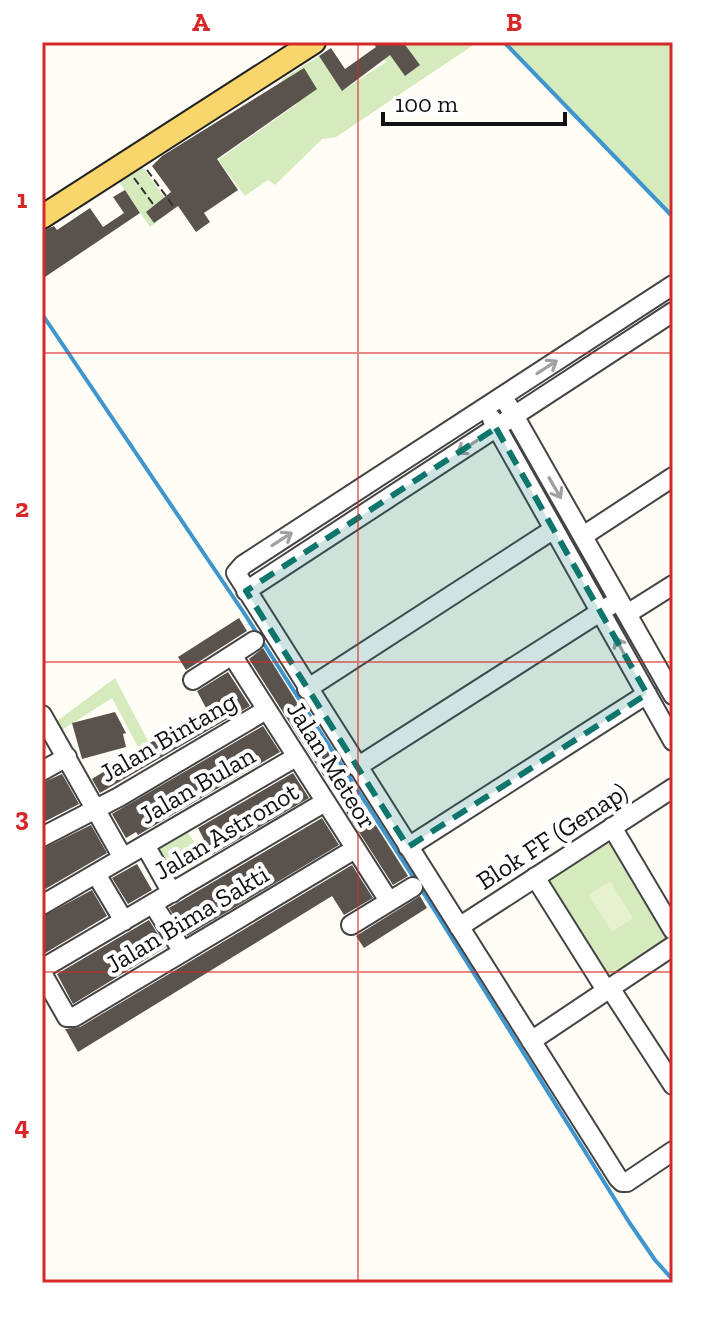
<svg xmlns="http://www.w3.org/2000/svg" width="715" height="1325" font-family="'Zilla Slab',serif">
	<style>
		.green { fill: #d5ebbd }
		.pitch { fill: #e6f2cf }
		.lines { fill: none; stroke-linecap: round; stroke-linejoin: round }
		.stream { stroke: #3f96cf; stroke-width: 4 }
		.building { fill: #5a524d }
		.minor-casing { stroke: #444; stroke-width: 22 }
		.major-casing { stroke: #222; stroke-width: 26 }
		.path { stroke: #333; stroke-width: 2; stroke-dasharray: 8 4; stroke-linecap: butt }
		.minor { stroke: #fff; stroke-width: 18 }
		.major { stroke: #f9d66b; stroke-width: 22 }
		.oneway { stroke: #a0a0a0 }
		.marked { fill: #0f766e; fill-opacity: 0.2; stroke: #0f766e; stroke-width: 6; stroke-dasharray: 16 10; stroke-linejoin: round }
		.grid { fill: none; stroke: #d62828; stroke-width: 2; stroke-opacity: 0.55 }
		.labels { text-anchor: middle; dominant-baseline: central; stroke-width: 8; stroke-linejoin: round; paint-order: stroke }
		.street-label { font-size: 26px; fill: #111; stroke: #fff }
		.neatline { fill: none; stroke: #d62828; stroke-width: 3 }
		.grid-label { font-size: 26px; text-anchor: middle; font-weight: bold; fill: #d62828 }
	</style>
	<rect width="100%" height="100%" fill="#fffdf5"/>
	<path class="green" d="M392,42H478L336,137L322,139L275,185L268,180L245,196L218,160L297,104L281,80L319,56L342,91L386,62L379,52Z
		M504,42H673V217Z
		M142,166L173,210L150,227L119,182Z
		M115,678L149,743L139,749L112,698L62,730L57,721Z
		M184,826L209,866L173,888L150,847Z
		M610,840L669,939L608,979L548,881Z"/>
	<path class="pitch" d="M610,881L633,918L612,932L588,895Z"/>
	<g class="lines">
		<path class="stream" d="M504,42L673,217
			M42,314L244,613L435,911L629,1222L655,1260L673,1280"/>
	</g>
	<path class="building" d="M372,42H403L420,65L405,76L390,55L342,91L319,56L331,48L345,69L376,47Z
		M304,68L317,89L217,159L238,190L204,213L210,222L196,232L178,206L154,223L146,212L171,192L152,166L162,156Z
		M125,190L140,213L42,279V231L54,226L57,230L90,208L103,227L124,213L113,197Z
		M239,618L247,631L186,670L178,657Z
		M263,648L348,784L334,792L249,659Z
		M228,672L250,706L100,793L92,779L206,708L197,691Z
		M115,712L126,733L123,734L126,747L82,759L72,723Z
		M263,726L280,752L138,835L136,832L126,838L112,814Z
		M293,773L309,798L212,855L198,828Z
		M62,774L79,804L42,823V783Z
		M361,802L408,876L393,885L346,812Z
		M322,818L339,845L187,936L169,908Z
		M91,825L107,853L42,891V849Z
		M137,864L152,890L128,904L112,878Z
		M352,865L373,898L344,915L332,896L78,1052L65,1029L80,1027Z
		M92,890L107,916L42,955V917Z
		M420,896L427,908L364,948L356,936Z
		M149,920L166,947L73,1004L57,974Z"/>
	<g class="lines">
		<g class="minor-casing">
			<path id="minor" d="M673,285L243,565L236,573L618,1178L622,1182H627L673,1151
				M508,405L673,695
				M492,419L673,741
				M583,536L673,477
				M246,591L673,312
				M627,614L673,585
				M232,655L389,901
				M193,680L254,641
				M307,689L554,529
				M42,715L123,858
				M357,767L611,605
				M42,771L67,757
				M325,802L45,967L43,975L67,1017H74L355,849
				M612,827L673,930
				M42,837L119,797L266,710
				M145,845L172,893
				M408,847L647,694
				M96,874L124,921
				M535,877L606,990
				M153,904L183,952
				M42,905L296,757
				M351,925L413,887
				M459,927L673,788
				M610,988L673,1085
				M531,1041L673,946"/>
		</g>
		<g class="major-casing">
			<path id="major" d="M42,217L314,42"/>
		</g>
		<path class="path" d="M147,170L174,207
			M134,178L153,204"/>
		<use href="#minor" class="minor"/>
		<use href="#major" class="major"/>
	</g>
	<defs><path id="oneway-shaft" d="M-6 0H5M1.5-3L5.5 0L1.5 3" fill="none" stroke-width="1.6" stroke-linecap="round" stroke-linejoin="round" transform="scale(2)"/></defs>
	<g class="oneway">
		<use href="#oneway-shaft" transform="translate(547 367) rotate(-33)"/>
		<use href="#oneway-shaft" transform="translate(467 447) rotate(147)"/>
		<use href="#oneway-shaft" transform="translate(555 488) rotate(60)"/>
		<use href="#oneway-shaft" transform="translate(282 539) rotate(-33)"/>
		<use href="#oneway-shaft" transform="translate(621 648) rotate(-119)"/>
	</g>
	<path class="marked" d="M496,428L647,694L408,847L246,591Z"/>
	<path class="grid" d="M358,42V1283M42,353H673M42,662H673M42,972H673"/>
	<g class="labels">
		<g class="street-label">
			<text transform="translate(168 737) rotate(-30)">Jalan Bintang</text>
			<text transform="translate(332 765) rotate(58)">Jalan Meteor</text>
			<text transform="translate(197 785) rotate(-30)">Jalan Bulan</text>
			<text transform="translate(226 831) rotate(-31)">Jalan Astronot</text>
			<text transform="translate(552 836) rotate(-33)">Blok FF (Genap)</text>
			<text transform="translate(187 919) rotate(-31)">Jalan Bima Sakti</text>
		</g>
	</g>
	<rect width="715" height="1325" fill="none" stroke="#ffffff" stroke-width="88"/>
	<path d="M383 112v12h182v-12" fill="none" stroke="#111111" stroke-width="4"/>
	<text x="395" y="112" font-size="24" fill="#111111" stroke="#ffffff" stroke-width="6" paint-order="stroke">100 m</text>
	<rect x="44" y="44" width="627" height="1237" class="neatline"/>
	<g class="grid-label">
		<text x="201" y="31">A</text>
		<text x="514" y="31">B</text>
		<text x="22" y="208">1</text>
		<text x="22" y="517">2</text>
		<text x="22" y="826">3</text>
		<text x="22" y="1135">4</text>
	</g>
</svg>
